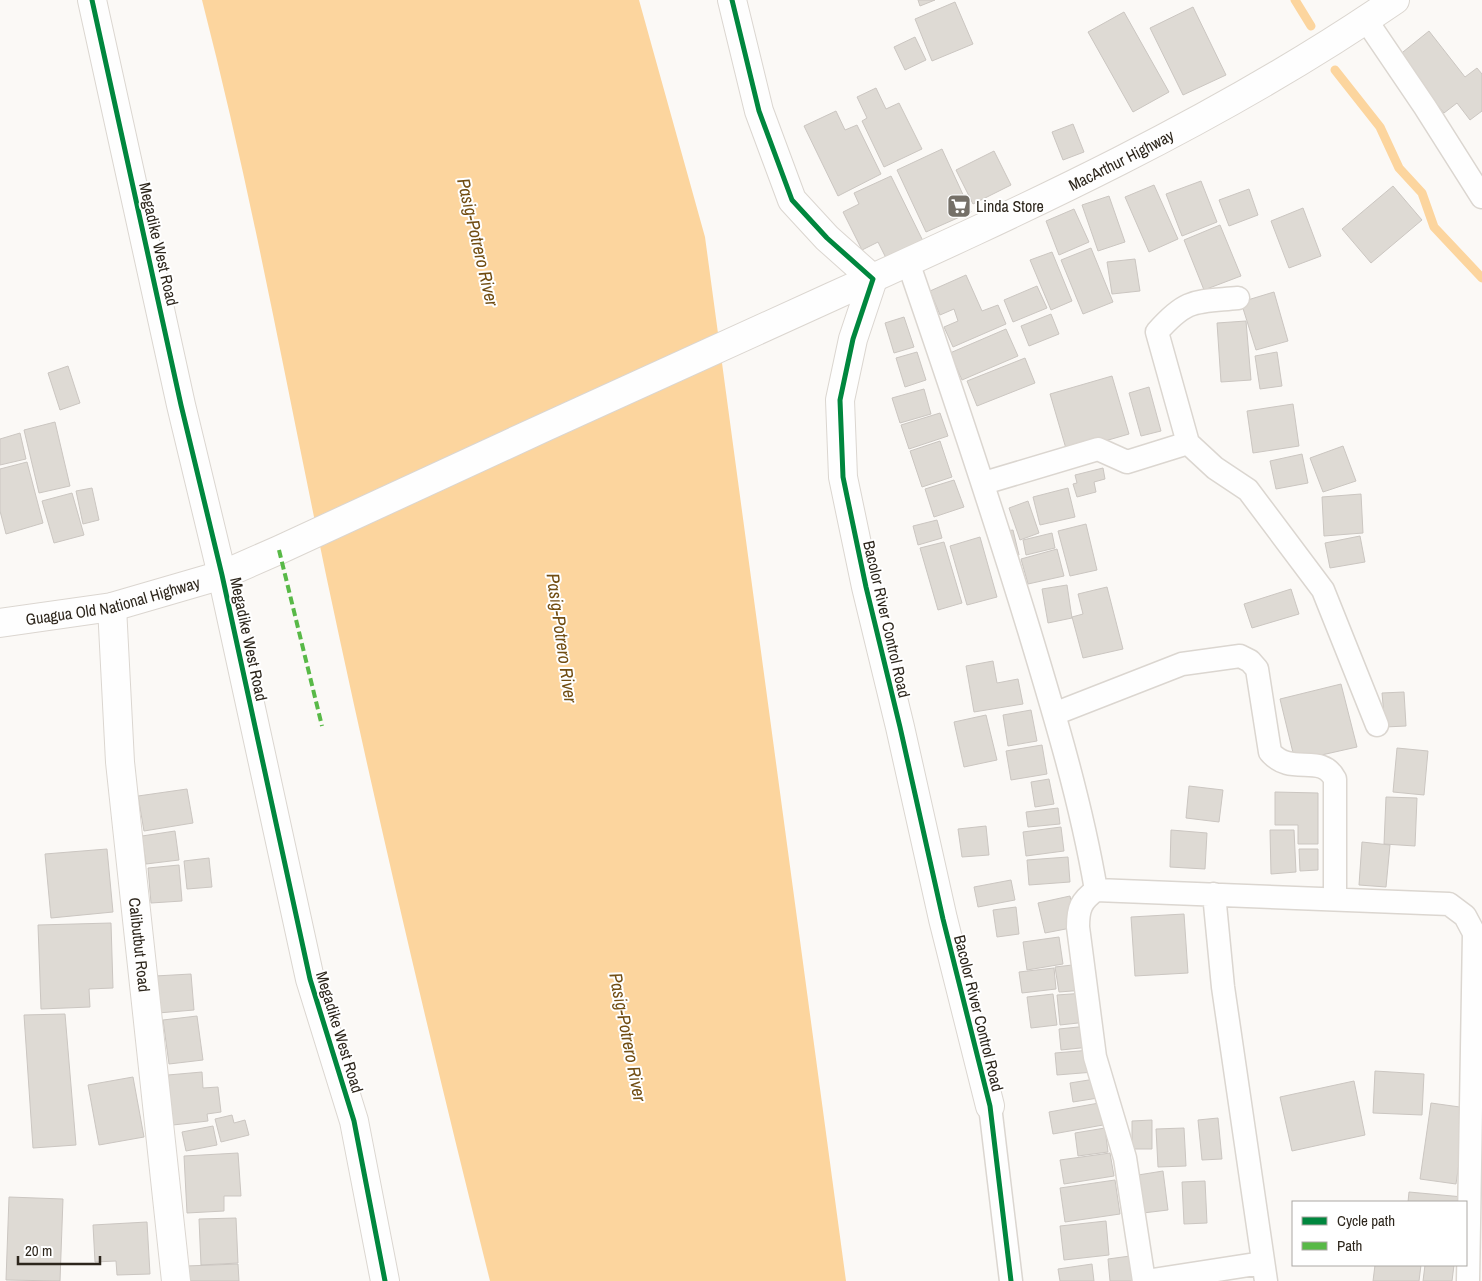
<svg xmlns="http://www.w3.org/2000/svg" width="1482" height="1281" font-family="'Archivo Narrow',sans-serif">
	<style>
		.water { fill: #fcd59e }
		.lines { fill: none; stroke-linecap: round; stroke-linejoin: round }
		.stream { stroke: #fcd59e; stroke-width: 9 }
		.building { fill: #dedad4; stroke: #cbc6c1 }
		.minor-casing { stroke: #dbd6d0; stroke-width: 25 }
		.tertiary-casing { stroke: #dbd6d0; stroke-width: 30 }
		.secondary-casing { stroke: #dbd6d0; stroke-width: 30 }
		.minor { stroke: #fefefe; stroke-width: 22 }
		.tertiary { stroke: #fefefe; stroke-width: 28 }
		.secondary { stroke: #fefefe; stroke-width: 28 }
		.quiet { stroke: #58b947; stroke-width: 4; stroke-dasharray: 8 4; stroke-linecap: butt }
		.cycleway-casing { stroke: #fff; stroke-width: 8 }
		.cycleway { stroke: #00873e; stroke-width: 5 }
		.labels { text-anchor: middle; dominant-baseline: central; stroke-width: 4; stroke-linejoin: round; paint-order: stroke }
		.street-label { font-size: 16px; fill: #2d261c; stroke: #fff }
		.poi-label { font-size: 16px; fill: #2d261c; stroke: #fff; text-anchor: start }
		.water-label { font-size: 18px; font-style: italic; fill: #714d12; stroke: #fff }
	</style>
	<rect width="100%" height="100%" fill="#fbf9f6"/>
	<path class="water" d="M202,0H639L705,237L846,1281H490C437,1070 387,858 341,645C294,430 257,213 202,0Z"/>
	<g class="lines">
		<path class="stream" d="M1295,0L1311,26
			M1335,70L1380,127L1399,168L1422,193L1434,227L1482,278"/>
	</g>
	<path class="building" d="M918,0H935L920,6Z
		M955,2L973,44L932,61L915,19Z
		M1193,7L1226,75L1183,95L1150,28Z
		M1124,12L1169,92L1133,112L1088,32Z
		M1429,31L1465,77L1477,68L1482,74V111L1470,120L1457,103L1444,113L1398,56Z
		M915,37L926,60L905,70L894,47Z
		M876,88L886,109L899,103L922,149L884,167L862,121L867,118L857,97Z
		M836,111L845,130L857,125L881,174L838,196L804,126Z
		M1073,124L1084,152L1063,160L1052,132Z
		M942,149L971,212L926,232L897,170Z
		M994,151L1011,185L973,204L956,170Z
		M891,176L923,241L886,258L878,242L862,250L843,212L859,204L854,193Z
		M1201,181L1217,222L1182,236L1166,194Z
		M1154,185L1178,239L1149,252L1125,197Z
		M1393,186L1422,220L1371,263L1342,229Z
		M1249,189L1258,215L1229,226L1219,200Z
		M1109,196L1125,242L1098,251L1082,205Z
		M1303,208L1321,256L1289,268L1271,221Z
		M1074,209L1089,242L1059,255L1046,221Z
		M1220,225L1241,276L1204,290L1184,240Z
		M1091,248L1113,302L1083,314L1061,260Z
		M1052,252L1072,301L1051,310L1030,260Z
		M1135,259L1140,291L1112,294L1107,262Z
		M966,275L982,311L998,305L1006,324L953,347L944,327L958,321L954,309L940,315L930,291Z
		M1037,286L1047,308L1013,322L1004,300Z
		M1274,292L1288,341L1256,350L1241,302Z
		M1051,314L1059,334L1029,346L1021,326Z
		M904,317L914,347L894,353L885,323Z
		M1246,321L1251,380L1221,382L1217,323Z
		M1006,329L1018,356L962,380L950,353Z
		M917,352L926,380L905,387L896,358Z
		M1277,352L1282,386L1260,389L1255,356Z
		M1025,358L1035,383L977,406L967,381Z
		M68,366L80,403L60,410L48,373Z
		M1112,376L1129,434L1067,452L1050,394Z
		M1149,387L1161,431L1141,436L1129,393Z
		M924,389L931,414L900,423L892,398Z
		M1293,404L1299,446L1253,453L1247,411Z
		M940,413L948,436L909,449L901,425Z
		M55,422L70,486L39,493L24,430Z
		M20,433L26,459L0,465V439Z
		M940,441L952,477L922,487L910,451Z
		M1343,446L1356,481L1323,492L1310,458Z
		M1302,454L1308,483L1276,489L1270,461Z
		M27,462L43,523L6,534L0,511V469Z
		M1103,468L1105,479L1094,482L1096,492L1077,497L1073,484L1077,483L1075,475Z
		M954,480L964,507L934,517L925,489Z
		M92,488L99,520L83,524L76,491Z
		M1068,488L1075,517L1040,525L1033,497Z
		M72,493L84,535L54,543L42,501Z
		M1361,494L1363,533L1324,536L1322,497Z
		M1028,501L1039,533L1020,540L1009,508Z
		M937,520L942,538L918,545L913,526Z
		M1086,524L1097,570L1070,576L1058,531Z
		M1013,530L1019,555L1013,556L1006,531Z
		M1052,533L1055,548L1026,555L1023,540Z
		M1360,536L1365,562L1330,568L1325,543Z
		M980,537L997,597L967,605L950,546Z
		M944,542L962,603L938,610L920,548Z
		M1057,549L1064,576L1028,584L1021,559Z
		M1067,585L1072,618L1048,623L1042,589Z
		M1107,587L1123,649L1083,658L1072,617L1083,614L1078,594Z
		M1291,589L1299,614L1252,628L1244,604Z
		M993,661L997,683L1018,679L1023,704L974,712L966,666Z
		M1341,684L1357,747L1295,761L1280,699Z
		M1404,692L1406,726L1385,727L1382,693Z
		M1031,710L1037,741L1008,746L1003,715Z
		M986,715L997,760L964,767L954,722Z
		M1042,745L1047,774L1011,780L1006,751Z
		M1397,748L1428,751L1424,795L1393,792Z
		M1049,779L1054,804L1035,807L1031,782Z
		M1189,786L1223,790L1219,822L1186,818Z
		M187,789L193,823L144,831L138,796Z
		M1275,792L1318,793V844H1298V825H1275Z
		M1386,797L1417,798L1415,846L1384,844Z
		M1058,808L1060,824L1028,827L1026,812Z
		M986,826L989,855L962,857L958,829Z
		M1061,827L1064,851L1026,856L1023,832Z
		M1171,830L1207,833L1205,869L1170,867Z
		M1270,830H1294L1296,872L1271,874Z
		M175,831L179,860L146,864L142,836Z
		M1362,842L1390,845L1386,887L1359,885Z
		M107,849L113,912L51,918L45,854Z
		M1299,849H1318V870L1300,871Z
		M1068,857L1070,882L1029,885L1027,860Z
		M209,858L212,887L187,889L184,861Z
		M179,865L182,901L151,903L148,868Z
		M1011,880L1015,900L978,907L974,887Z
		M1070,896L1076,927L1045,933L1038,903Z
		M1016,907L1019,934L997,937L993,910Z
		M1184,914L1188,973L1135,976L1131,917Z
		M111,923L113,988L89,989L90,1007L41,1009L38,925Z
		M1059,937L1063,964L1027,970L1023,942Z
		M1081,964L1085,990L1059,992L1055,967Z
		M1054,968L1056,989L1022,993L1019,972Z
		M191,974L194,1010L158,1013L155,976Z
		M1085,993L1087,1022L1060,1025L1057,995Z
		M1053,994L1057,1025L1031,1028L1027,997Z
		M65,1014L76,1145L33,1148L24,1015Z
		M197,1016L203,1060L169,1064L163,1020Z
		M1088,1026L1090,1047L1061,1050L1059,1029Z
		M1091,1050L1094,1072L1057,1075L1055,1053Z
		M1375,1071L1424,1074L1422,1115L1373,1113Z
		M202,1072L203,1088L218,1087L221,1112L207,1114L208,1121L173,1125L168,1075Z
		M133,1077L144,1137L99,1145L88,1085Z
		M1095,1079L1098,1098L1073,1102L1070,1083Z
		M1354,1081L1365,1135L1292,1151L1280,1097Z
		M1099,1103L1103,1125L1053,1134L1049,1112Z
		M1431,1103L1467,1108L1456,1184L1420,1179Z
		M232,1115L234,1123L245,1120L249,1135L221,1142L215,1119Z
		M1218,1118L1222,1159L1202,1160L1198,1120Z
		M1152,1120V1149H1132V1121Z
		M213,1126L217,1145L186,1151L182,1132Z
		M1105,1128L1108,1152L1078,1156L1075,1133Z
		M1184,1128L1186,1166L1158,1167L1156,1129Z
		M238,1153L241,1196H224V1211L187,1213L184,1156Z
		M1110,1153L1114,1176L1064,1184L1060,1160Z
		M1163,1171L1168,1210L1143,1213L1138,1175Z
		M1115,1180L1120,1214L1065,1222L1060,1188Z
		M1205,1181L1207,1223L1184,1224L1182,1182Z
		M1409,1192L1463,1197V1202H1408Z
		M9,1197L63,1199L60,1281L6,1280Z
		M236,1218L238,1263L201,1265L199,1219Z
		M1106,1221L1109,1255L1064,1260L1060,1226Z
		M147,1222L150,1274L117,1275L116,1261L95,1262L93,1225Z
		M1130,1256L1133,1281H1110L1108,1259Z
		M238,1264L239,1281H187L186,1266Z
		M1092,1264L1094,1281H1060L1058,1269Z
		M1375,1265H1421L1419,1281H1373Z
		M1425,1265H1454L1452,1281H1423Z"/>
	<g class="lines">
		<g class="minor-casing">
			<path id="minor" d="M1366,20L1425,107L1482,197
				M908,262C950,384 991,506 1029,630C1055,716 1081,802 1096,890
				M1188,443L1157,332C1187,298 1195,302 1238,298
				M984,483L1098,449L1127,462L1188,443L1215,468L1248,490L1323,590L1377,725
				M1054,714L1182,664L1240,656L1250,661L1257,669L1270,752C1291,777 1321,752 1335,779V899
				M1214,894L1223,987L1266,1281
				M990,1106L1011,1281
				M1144,1281L1125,1158L1095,1057L1078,927C1078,908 1081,901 1096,890L1449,904L1465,916L1474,933L1468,1281
				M1146,1281L1262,1263"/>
		</g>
		<g class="tertiary-casing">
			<g id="tertiary">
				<path d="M92,0L181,405L222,575L310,979L354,1121L385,1281"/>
				<path d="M732,0L759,111L792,200L827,238L873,279L853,339L840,400L843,477L866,587L900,727L943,919L990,1106"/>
				<path id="s1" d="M112,607L120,762L176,1281"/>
			</g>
		</g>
		<g class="secondary-casing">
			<g id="secondary">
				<path id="s2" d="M0,623L112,607L222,575L279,550C463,465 646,380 831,297C1023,210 1221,120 1395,0"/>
			</g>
		</g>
		<use href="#minor" class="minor"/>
		<use href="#tertiary" class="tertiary"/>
		<use href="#secondary" class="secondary"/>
		<path class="quiet" d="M279,550L322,726"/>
		<g class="cycleway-casing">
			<path id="cycleway" d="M92,0L181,405L222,575L310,979L354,1121L385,1281
				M732,0L759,111L792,200L827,238L873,279L853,339L840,400L843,477L866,587L900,727L943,919L990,1106L1011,1281"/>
		</g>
		<use href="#cycleway" class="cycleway"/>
	</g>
	<defs>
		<g id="supermarket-square" transform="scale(1.25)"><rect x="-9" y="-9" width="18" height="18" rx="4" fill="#757068" stroke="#fff"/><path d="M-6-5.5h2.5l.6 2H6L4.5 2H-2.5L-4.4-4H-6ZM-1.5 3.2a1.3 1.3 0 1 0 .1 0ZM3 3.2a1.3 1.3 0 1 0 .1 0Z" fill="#fff"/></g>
	</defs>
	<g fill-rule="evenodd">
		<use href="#supermarket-square" x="959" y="206"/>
	</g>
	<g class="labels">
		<g class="street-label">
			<text stroke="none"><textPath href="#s2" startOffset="1218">MacArthur Highway</textPath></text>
			<text transform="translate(159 244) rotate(77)">Megadike West Road</text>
			<text stroke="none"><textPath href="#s2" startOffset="115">Guagua Old National Highway</textPath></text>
			<text transform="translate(887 619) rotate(77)">Bacolor River Control Road</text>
			<text transform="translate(249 639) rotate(78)">Megadike West Road</text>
			<text stroke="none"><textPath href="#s1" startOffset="339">Calibutbut Road</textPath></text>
			<text transform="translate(979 1013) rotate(76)">Bacolor River Control Road</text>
			<text transform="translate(340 1032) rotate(73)">Megadike West Road</text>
		</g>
		<g class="poi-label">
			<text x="976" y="206">Linda Store</text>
		</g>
		<g class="water-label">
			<text transform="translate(478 242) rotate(77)">Pasig-Potrero River</text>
			<text transform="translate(562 638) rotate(82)">Pasig-Potrero River</text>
			<text transform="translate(628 1037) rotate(79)">Pasig-Potrero River</text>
		</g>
	</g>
	<rect x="1292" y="1201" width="175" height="65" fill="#ffffff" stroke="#aba8a4"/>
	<rect x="1302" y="1217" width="25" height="8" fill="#00873e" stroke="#aba8a4"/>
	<text x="1337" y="1226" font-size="15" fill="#2d261c">Cycle path</text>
	<rect x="1302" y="1242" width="25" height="8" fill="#58b947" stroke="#aba8a4"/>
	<text x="1337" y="1251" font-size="15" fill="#2d261c">Path</text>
	<path d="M18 1256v8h82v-8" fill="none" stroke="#2d261c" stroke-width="2.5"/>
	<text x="25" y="1256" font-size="15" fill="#2d261c" stroke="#ffffff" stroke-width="4" paint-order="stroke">20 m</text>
</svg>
